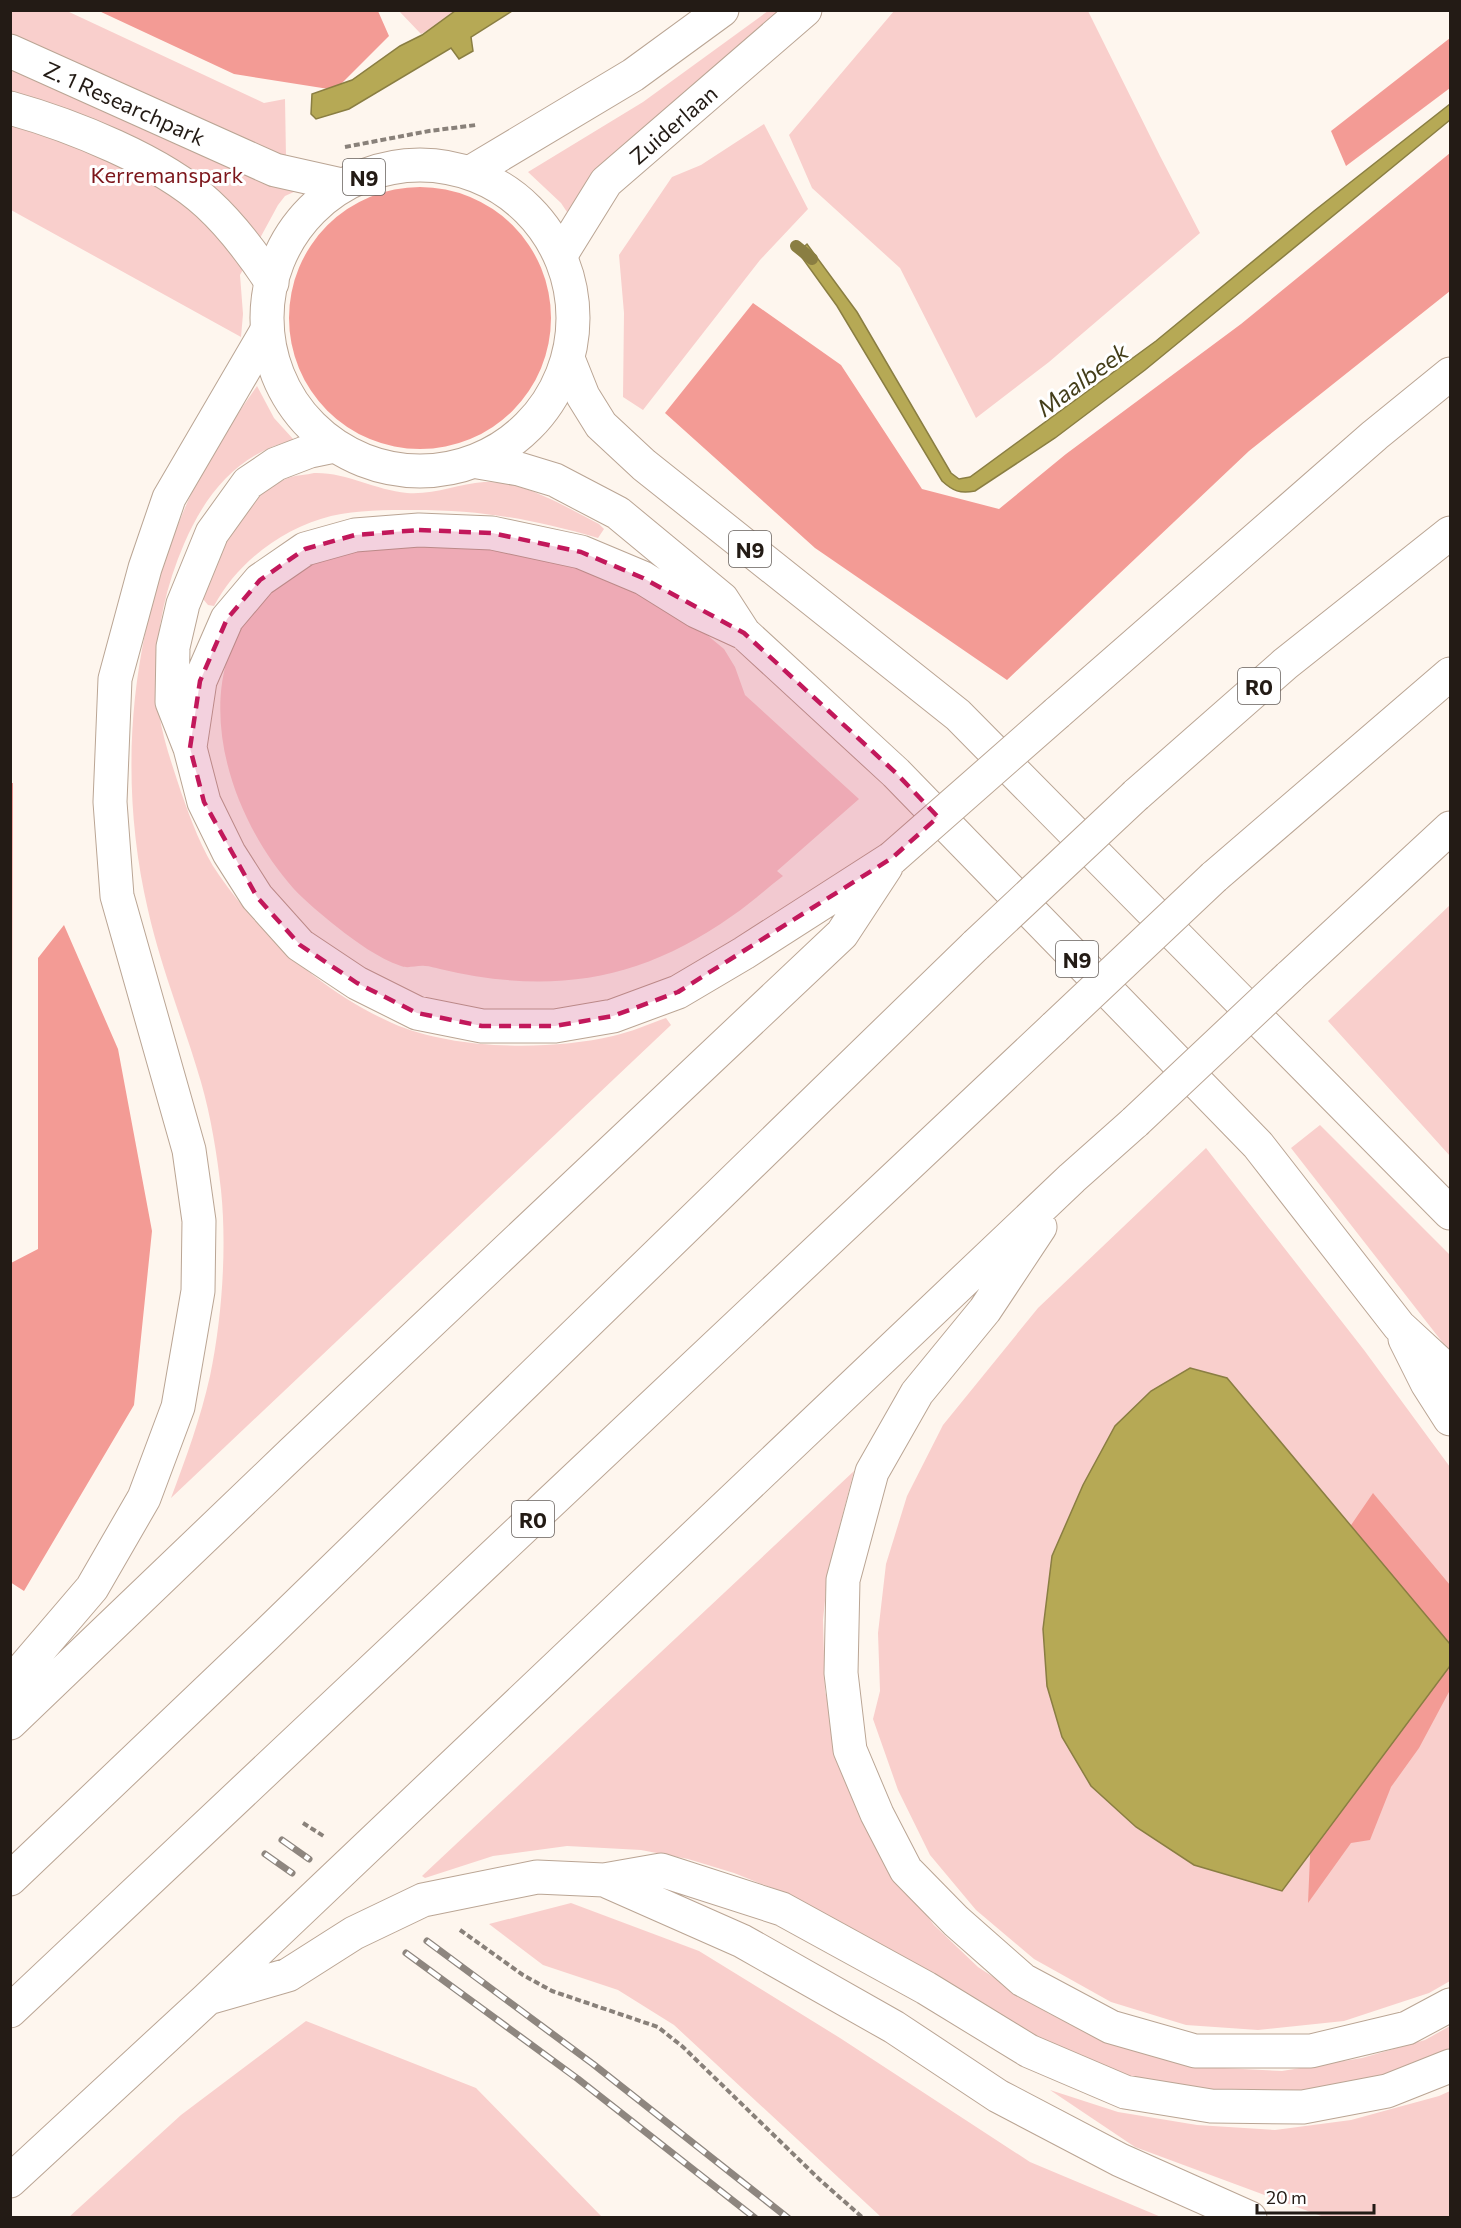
<svg xmlns="http://www.w3.org/2000/svg" width="1461" height="2228" font-family="Commissioner,sans-serif">
	<style>
		.green { fill: #f9cfcc }
		.forest { fill: #f39b95 }
		.water { fill: #b6a955; stroke: #8a7e42; stroke-width: 1.5 }
		.lines { fill: none; stroke-linecap: round; stroke-linejoin: round }
		.stream { stroke: #8a7e42; stroke-width: 12 }
		.street-casing { stroke: #baa594; stroke-width: 35 }
		.primary-casing { stroke: #baa594; stroke-width: 35 }
		.highway-casing { stroke: #baa594; stroke-width: 35 }
		.path { stroke: #89817a; stroke-width: 4; stroke-dasharray: 6 3; stroke-linecap: butt }
		.street { stroke: #fff; stroke-width: 33 }
		.primary { stroke: #fff; stroke-width: 33 }
		.highway { stroke: #fff; stroke-width: 33 }
		.rail-casing { stroke: #8e867f; stroke-width: 7 }
		.rail { stroke: #fff; stroke-width: 4.5; stroke-dasharray: 14; stroke-linecap: butt }
		.highway-bridge-casing { stroke: #baa594; stroke-width: 35; stroke-linecap: butt }
		.highway-bridge { stroke: #fff; stroke-width: 33 }
		.marked { fill: #c2185b; fill-opacity: 0.2; stroke: #c2185b; stroke-width: 4.5; stroke-dasharray: 12 8; stroke-linejoin: round }
		.labels { text-anchor: middle; dominant-baseline: central; stroke-width: 6; stroke-linejoin: round; paint-order: stroke }
		.shield { fill: #fff; stroke: #655f5b; stroke-width: 1.5 }
		.shield-label { font-size: 21px; font-weight: bold; fill: #231b15 }
		.street-label { font-size: 22px; fill: #231b15; stroke: #fff }
		.park-label { font-size: 22px; fill: #7d171c; stroke: #fff }
		.water-label { font-size: 24px; font-style: italic; fill: #443e1a; stroke: #fff }
	</style>
	<rect width="100%" height="100%" fill="#fef6ee"/>
	<path class="green" d="M11,11H67L264,103L285,99L286,157L296,191L285,196L278,205L240,275L243,314L241,337L11,210Z
		M399,11H465L421,34Z
		M768,11H787L571,218L561,203L528,172L643,102Z
		M894,11H1088L1160,156L1200,233L1049,362L976,418L900,268L812,188L789,135Z
		M764,124L808,209L760,260L643,410L623,397L624,313L619,255L672,177L701,165Z
		M257,386L274,418L294,440C238,453 206,493 184,544C161,597 151,656 159,713C163,740 173,767 181,792C191,820 202,851 219,875C262,937 323,992 392,1023C453,1050 548,1051 613,1036C631,1032 649,1024 666,1018L671,1025L171,1498C186,1458 201,1417 210,1376C222,1319 227,1248 221,1190C217,1154 211,1117 201,1082C184,1024 161,968 148,910C115,769 132,620 193,490C210,453 234,419 257,386Z
		M314,473C346,472 375,490 407,493C434,495 458,484 484,482C522,480 566,507 599,524L604,529L598,538C532,519 482,510 413,510C386,510 358,510 331,516C283,528 237,562 214,606L208,605L203,599C217,555 243,493 291,477C298,475 306,475 314,473Z
		M371,546L490,547L582,568L624,583L695,625L724,649L735,667L745,695L859,799L777,871L783,876C766,889 750,904 732,916C639,982 550,995 440,969C435,968 430,966 425,966C417,965 408,969 401,966C378,958 356,942 337,927C322,915 306,902 293,888C226,812 185,681 262,599C274,587 289,572 304,564C320,557 353,551 371,546Z
		M1450,905V1156L1328,1021Z
		M1320,1125L1450,1255V1352L1291,1148Z
		M1206,1148L1364,1350L1450,1467V1981L1429,1993L1344,2021L1258,2030L1186,2025L1111,2002L1034,1959L976,1910L930,1855L898,1790L873,1719L880,1691L878,1633L886,1564L907,1496L943,1425L1038,1308Z
		M854,1471L828,1571L823,1620L825,1691L840,1747L895,1873L934,1925L978,1967L1048,2013L1119,2046L1204,2067L1282,2071L1362,2058L1425,2040L1450,2026V2050L1407,2068L1366,2080L1299,2092L1251,2094L1162,2084L1124,2075L1041,2042L782,1892L734,1873L688,1859L641,1850L567,1846L493,1856L425,1878L422,1876Z
		M571,1903L699,1951L840,2038L1030,2162L1161,2217H881L674,2025L618,1990L543,1965L489,1924Z
		M306,2021L476,2088L602,2217H69L181,2115Z
		M1050,2090L1118,2112L1197,2125L1275,2130L1351,2120L1439,2096L1450,2091V2217H1324L1135,2147Z"/>
	<path class="forest" d="M99,11H378L389,36L335,90L234,74Z
		M1450,38V88L1346,166L1331,131Z
		M1450,153V291L1249,451L1007,680L815,548L665,413L753,303L841,365L922,489L999,509L1066,454L1241,324Z
		M289 318a131 131 0 1 1 262 0a131 131 0 1 1-262 0Z
		M10,783H13L11,1233H10Z
		M64,925L118,1049L152,1231L134,1405L24,1591L10,1582L11,1263L38,1249V958Z
		M1373,1493L1450,1585V1690L1419,1748L1391,1787L1370,1840L1351,1843L1308,1903L1311,1833L1347,1531Z"/>
	<path class="water" d="M455,11H512L471,37L473,51L459,59L451,48L349,109L316,119L311,114L312,94L352,80L400,46L422,35Z
		M1450,104V120L1145,370L1055,438L975,491C960,494 953,491 942,481L837,306L798,252L807,244L857,312L951,473L959,479L970,477L1156,341L1314,211Z
		M1190,1368L1227,1378L1450,1644V1666L1282,1891L1194,1865L1136,1827L1091,1786L1062,1737L1047,1686L1043,1629L1052,1556L1083,1485L1115,1426L1151,1391Z"/>
	<g class="lines">
		<path class="stream" d="M796,246L812,259"/>
		<g class="street-casing">
			<g id="street">
				<path id="s1" d="M10,51L275,170L342,185"/>
				<path d="M10,108C71,125 162,161 208,204C234,228 253,254 272,283"/>
			</g>
		</g>
		<g class="primary-casing">
			<g id="primary">
				<circle cx="420" cy="318" r="153"/>
				<path d="M471,172L633,75L722,10"/>
				<path id="s2" d="M562,253L606,182L805,10"/>
			</g>
		</g>
		<g class="highway-casing">
			<path id="highway" d="M569,361L583,396L601,425L644,465L958,715L1450,1213
				M334,446L310,451L276,464L248,483L212,533L183,604L173,647L172,702L190,748L204,802L229,853L257,897L300,945L357,983L417,1013L482,1026H555L613,1016L678,992L744,953L892,858
				M478,462L519,469L555,480L618,513L722,599L744,633L896,773L1258,1145L1399,1326L1450,1373
				M1057,713L1375,435L1450,374
				M190,747L200,681L227,619L260,580L305,549L355,535L419,530L492,533L581,552L643,578L696,611L744,633
				M1136,795L1285,664L1450,533
				M1214,877L1450,674
				M1289,977L1450,828
				M1040,1227L985,1310L917,1393L872,1472L843,1580L841,1673L850,1750L877,1814L906,1870L956,1921L1023,1980L1111,2027L1195,2051H1311L1407,2028L1450,2005
				M1405,1339L1427,1383L1450,1419
				M10,1684L92,1588L144,1498L178,1407L198,1291L199,1221L189,1150L117,896L110,802L115,679L145,568L169,498L266,332
				M10,1723L292,1453L842,934L886,867
				M10,1879L265,1636L976,945
				M604,1880L742,1941L894,2027L998,2096L1120,2160L1250,2218
				M212,1997L288,1975L354,1933L423,1900L537,1877L604,1880L661,1870L782,1909L926,1988L1029,2051L1125,2092L1211,2106L1303,2107L1387,2091L1450,2066
				M10,2011L1055,1027
				M10,2181L207,1999L1072,1178L1135,1122"/>
		</g>
		<path class="path" d="M345,147L429,131L476,125
			M303,1823L325,1837
			M460,1930L523,1975L552,1991L658,2027L683,2047L819,2179L863,2218"/>
		<use href="#street" class="street"/>
		<use href="#primary" class="primary"/>
		<use href="#highway" class="highway"/>
		<g class="rail-casing">
			<path id="rail" d="M282,1840L309,1859
				M265,1854L292,1873
				M427,1941L593,2064L788,2218
				M406,1953L578,2079L755,2218"/>
		</g>
		<use href="#rail" class="rail"/>
		<g class="highway-bridge-casing">
			<path id="highway-bridge" d="M892,858L1057,713
				M976,945L1136,795
				M1055,1027L1214,877
				M1135,1122L1289,977"/>
		</g>
		<use href="#highway-bridge" class="highway-bridge"/>
	</g>
	<path class="marked" d="M419,530L492,533L581,552L643,578L744,633L896,773L938,817L892,858L678,992L613,1016L555,1026H482L417,1013L357,983L300,945L257,897L204,802L190,748L200,681L227,619L260,580L305,549L355,535Z"/>
	<g class="labels">
		<g class="shield">
			<rect x="343" y="159" width="42" height="36" rx="4.5"/>
			<rect x="729" y="531" width="42" height="36" rx="4.5"/>
			<rect x="1238" y="668" width="42" height="36" rx="4.5"/>
			<rect x="1056" y="941" width="42" height="36" rx="4.5"/>
			<rect x="512" y="1501" width="42" height="36" rx="4.5"/>
		</g>
		<g class="shield-label">
			<text x="364" y="177">N9</text>
			<text x="750" y="549">N9</text>
			<text x="1259" y="686">R0</text>
			<text x="1077" y="959">N9</text>
			<text x="533" y="1519">R0</text>
		</g>
		<g class="street-label">
			<text stroke="none"><textPath href="#s1" startOffset="126">Z. 1 Researchpark</textPath></text>
			<text stroke="none"><textPath href="#s2" startOffset="172">Zuiderlaan</textPath></text>
		</g>
		<g class="park-label">
			<text x="167" y="174">Kerremanspark</text>
		</g>
		<g class="water-label">
			<text transform="translate(1082 379) rotate(-36)">Maalbeek</text>
		</g>
	</g>
	<rect width="1461" height="2228" fill="none" stroke="#231b15" stroke-width="24"/>
	<path d="M1257 2204v9h117v-9" fill="none" stroke="#231b15" stroke-width="3"/>
	<text x="1266" y="2204" font-size="18" fill="#231b15" stroke="#ffffff" stroke-width="4.5" paint-order="stroke">20 m</text>
</svg>
